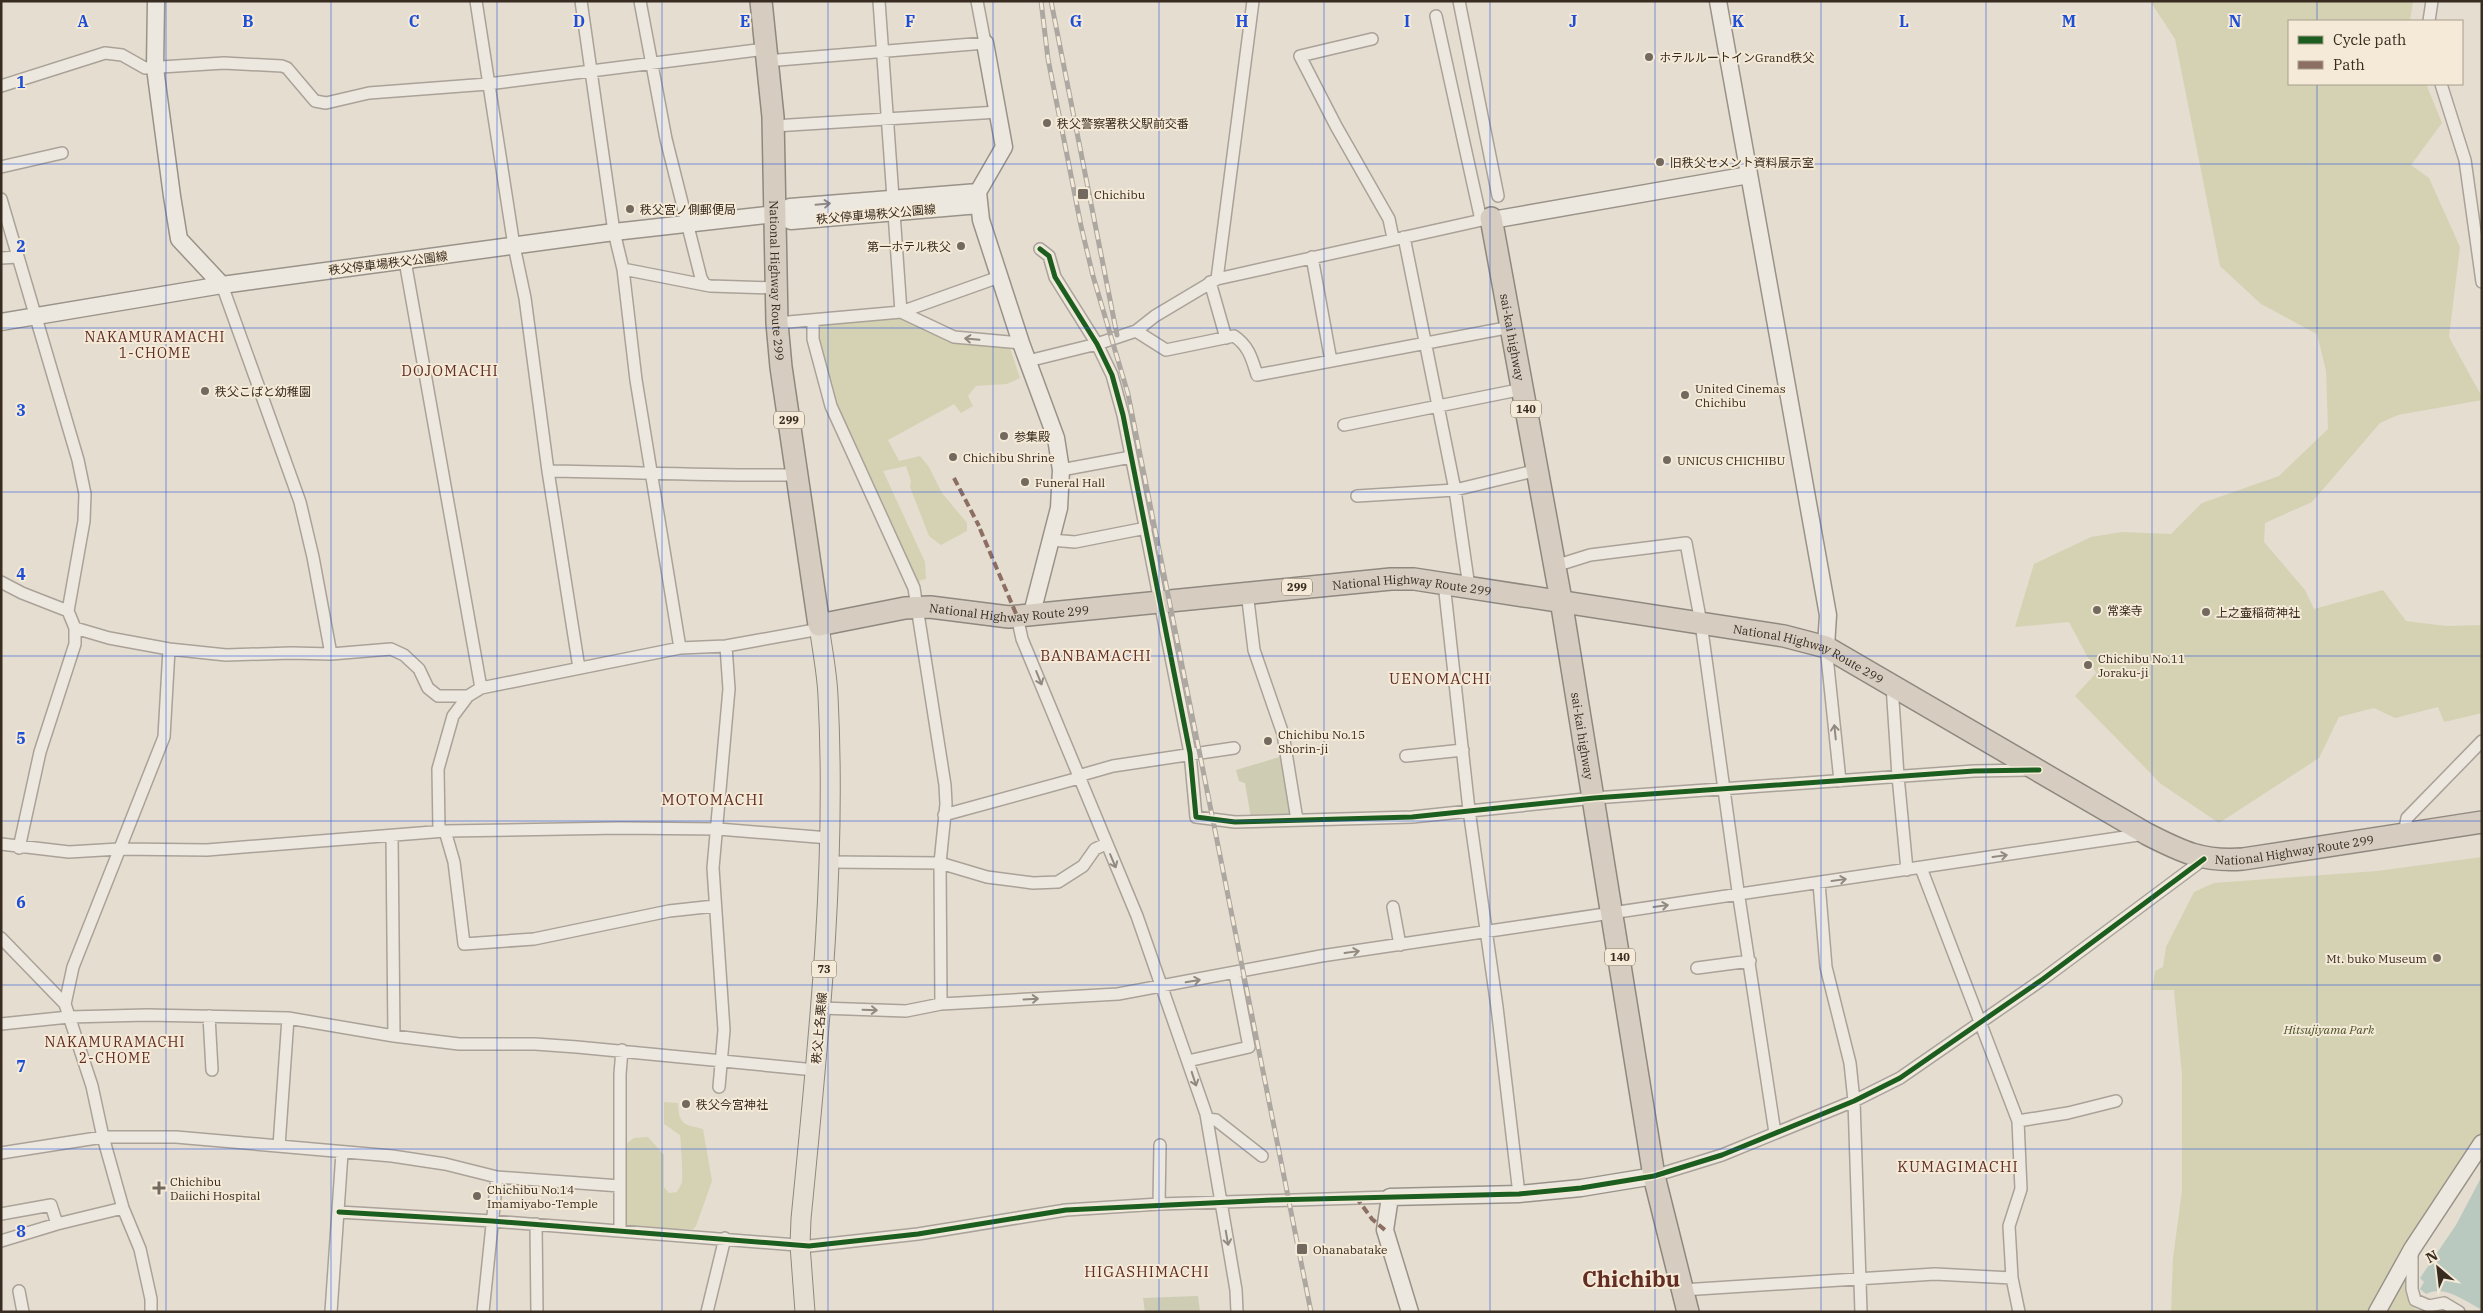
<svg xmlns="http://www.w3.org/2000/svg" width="2483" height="1313" font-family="'IBM Plex Serif','Noto Sans JP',serif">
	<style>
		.green { fill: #d4d2b3 }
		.cemetery { fill: #ceccb2 }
		.water { fill: #bac9bf }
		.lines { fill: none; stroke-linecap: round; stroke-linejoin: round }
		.street-casing { stroke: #aaa298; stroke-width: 14 }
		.secondary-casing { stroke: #999288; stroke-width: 19 }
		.primary-casing { stroke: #8f887f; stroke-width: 21 }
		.highway-casing { stroke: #8f887f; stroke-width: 24 }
		.street { stroke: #ece8e0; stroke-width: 11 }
		.secondary { stroke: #ece8e0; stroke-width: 16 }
		.primary { stroke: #e4ded3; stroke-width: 19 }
		.highway { stroke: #d6cdc0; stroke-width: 21 }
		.rail-casing { stroke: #aca7a1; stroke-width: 5 }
		.rail { stroke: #f4ead7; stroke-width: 3; stroke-dasharray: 9; stroke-linecap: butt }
		.quiet { stroke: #8d6e63; stroke-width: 4; stroke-dasharray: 8 4; stroke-linecap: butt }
		.cycleway-casing { stroke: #f4ead7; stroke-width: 8 }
		.cycleway { stroke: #1b5e20; stroke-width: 5 }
		.oneway { stroke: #928a80 }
		.grid { fill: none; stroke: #1d4ed8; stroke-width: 1; stroke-opacity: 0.55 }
		.poi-dot { fill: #74695e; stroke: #f4ead7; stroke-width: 2 }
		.labels { text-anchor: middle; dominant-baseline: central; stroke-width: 4; stroke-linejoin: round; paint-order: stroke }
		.shield { fill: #f4ead7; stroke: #706457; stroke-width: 1 }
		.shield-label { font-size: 11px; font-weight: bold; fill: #382b20 }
		.poi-label { font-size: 12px; fill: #382b20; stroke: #f4ead7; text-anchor: start }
		.street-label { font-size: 12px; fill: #382b20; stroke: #f4ead7 }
		.park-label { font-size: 12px; font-style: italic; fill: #4a5328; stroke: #f4ead7 }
		.neighbourhood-label { font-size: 14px; letter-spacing: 1px; fill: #622d23; stroke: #f4ead7 }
		.quarter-label { font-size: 15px; letter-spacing: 1px; fill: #622d23; stroke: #f4ead7 }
		.town-label { font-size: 22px; font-weight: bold; fill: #622d23; stroke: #f4ead7 }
		.grid-label { font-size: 16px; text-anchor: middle; font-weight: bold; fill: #1d4ed8; stroke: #f4ead7; stroke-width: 4; stroke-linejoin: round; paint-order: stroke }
	</style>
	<rect width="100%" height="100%" fill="#e4ddd0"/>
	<path class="green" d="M2150,1H2413L2410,21H2289V84H2426L2442,123L2411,165L2429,178L2460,247L2449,337L2482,397V400L2398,415L2380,423L2312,502L2265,523L2264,542L2305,590L2314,609L2383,590L2406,621L2446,626L2482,625V713L2444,722L2438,707L2395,718L2374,708L2339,717L2319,758L2219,823L2161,784L2075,696L2096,673L2069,622L2015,627L2034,564L2091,537L2122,532L2171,534L2202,503L2279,476L2328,429L2326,371L2317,334L2261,304L2220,266L2175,39Z
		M907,318L953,340L1010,348L1020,378L1007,384L976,386L968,396L973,406L961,413L954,404L888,440L899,461L920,456L929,467L942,493L967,523V531L941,545L929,536L910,487L911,481L906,466L883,471L925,562L926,579L921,580L918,584L836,406L820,353L817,328L822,323Z
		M2482,857V1134L2411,1235L2413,1262L2408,1296L2414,1308L2421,1312H2171L2173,1258L2182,1191V1075L2174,990H2152L2155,971L2163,967L2166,947L2194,892L2214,883L2377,871Z
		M664,1102L678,1103C679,1125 683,1124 703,1129L712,1181L696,1226L693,1229L625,1228L627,1143L634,1138L648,1137L664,1155V1187L669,1193L677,1192C679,1188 682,1184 682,1181C683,1174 681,1141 680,1135L664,1124Z"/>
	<path class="cemetery" d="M1283,756L1292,816L1251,818L1245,783L1239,781L1236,770Z
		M1198,1296L1200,1312H1145L1143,1298Z"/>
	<path class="water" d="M2482,1176V1310C2465,1301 2444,1284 2426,1294L2420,1289L2424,1282L2420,1278L2456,1225Z"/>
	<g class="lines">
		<g class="street-casing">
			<path id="street" d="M476,1L514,246L525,298L548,471L579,668
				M581,1L614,232L623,269L636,380L680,648
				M640,1L666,139L701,278L705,285
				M879,1L893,198
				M1459,1L1498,196
				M1436,16L1481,220
				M2429,21L2432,1
				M1372,39L1300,56L1336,126L1389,219L1393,238
				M766,61L985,43L977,1
				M2441,84L2465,160L2482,282
				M1,86L105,53L122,55L145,68L224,63L282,66L287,68L315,101L326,103L369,93L488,84L765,49
				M774,126L998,112
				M1,167L62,153
				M1,199L78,460L85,494L84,521L68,611
				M894,213L901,312
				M1404,237L1455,490L1469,587
				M1040,249L1049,256L1055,277L1097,344L1112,375L1123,415L1190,753L1196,817L1235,822L1412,817L1594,798L1974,771L2030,770
				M1312,257L1331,361
				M1,258L18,257
				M405,261L481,688
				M623,269L710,286L776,288
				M1217,279L1253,1
				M1210,282L1226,338
				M222,285L300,502L313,557L331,654
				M901,312L954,337L1021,343
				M813,320V339L831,406L914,588L945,785L946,804L940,863L941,1004
				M777,323L901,312L999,277
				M1136,331L1166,350L1234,336C1249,346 1252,359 1257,375L1511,327
				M1028,361L1097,344L1136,331L1155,316L1217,279L1491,218
				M1344,425L1523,389
				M1061,470L1131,457
				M548,471C631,472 714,476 798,475
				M1357,496L1455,490L1538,470
				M1051,540L1075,542L1146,528
				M1555,566L1590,555L1686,543L1701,623L1738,891L1775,1133
				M1,582L22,593L68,611L75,628V644L40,752L19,848
				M1444,583L1469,810L1497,1007L1519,1194
				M1247,592L1254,650L1283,734L1297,820
				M1017,616L1022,639L1137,916L1206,1114L1236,1290L1237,1312
				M75,628L109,638L169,649L226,655L291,653L331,654L391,649L404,655L419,669L428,688L438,696H468
				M1826,647L1840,781
				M1892,685L1898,776L1907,870
				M1406,756L1463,750
				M1078,776L1113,766L1234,748
				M944,815L1079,778
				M439,831L438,769L453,716L468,696L481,688L680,648L726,646L820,629
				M445,831L454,862L464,944L534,939L669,911L715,906
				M2404,834L2407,818L2482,741
				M392,836L394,1036
				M1,844L69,852L119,849L207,850L445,831L620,828L718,829L829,838
				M828,862L940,863L987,877L1033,883L1058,882L1083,866L1095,849L1106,844
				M1921,868L2018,1121L2021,1189L2009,1226L2012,1278L2019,1312
				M1819,883L1826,967L1850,1063L1854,1101L1861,1312
				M1393,907L1400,945
				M1,938L65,1004L92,1086L103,1137L123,1208L140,1249L151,1299V1312
				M1697,968L1750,961
				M65,1004L73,967L164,737L169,649
				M821,1008L906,1011L941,1004L1118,994L1321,956L2145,834
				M209,1016L212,1070
				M1,1024L69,1017L147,1015L288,1018L394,1036L459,1044H535L577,1047L815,1070
				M1188,1061L1249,1047L1235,974
				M719,1087L724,1030L713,868L729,689L726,646
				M1207,1119L1216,1120L1262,1156
				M2018,1121L2068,1113L2116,1101
				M279,1146L288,1018
				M1,1153L103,1137H176L392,1156L445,1164L497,1177L620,1186
				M1654,1176L1722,1155L1854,1101L1900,1078L2043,979L2204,859
				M1159,1204L1160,1145
				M339,1212L492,1221L809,1246L918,1234L1066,1210L1159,1204L1390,1197
				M1,1214L51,1205L57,1224
				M536,1224L537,1312
				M620,1231V1074L622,1050
				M1,1241L57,1224L123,1208
				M2412,1250V1289L2415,1300L2429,1306L2444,1303L2459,1312
				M1682,1290L1935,1274L2012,1278
				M19,1291L23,1312
				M331,1312L342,1153
				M483,1312L497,1177
				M707,1312L725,1238"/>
		</g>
		<g class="secondary-casing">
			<path id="secondary" d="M156,1L155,68L172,196L179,239L222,285
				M1718,1L1828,615L1826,647
				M985,43L1004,147L978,192L981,220L1021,343L1056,438L1061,470L1059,508L1032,613
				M775,214L791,221L979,205
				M1492,220L1749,175
				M1,322L222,285L614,232L775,214L790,207L978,192
				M1410,1312L1385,1230L1390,1197L1519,1194L1581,1188L1654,1176
				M2377,1312L2412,1249L2482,1143"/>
		</g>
		<g class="primary-casing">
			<path id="primary" d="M805,1312L800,1245L801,1219C818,1045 837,871 828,696C827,672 822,649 819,625"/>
		</g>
		<g class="highway-casing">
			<g id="highway">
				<path id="s1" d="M761,1L773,117L777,323L781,367L819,625L905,608L930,607L1009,617L1391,579H1414L1784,636L1826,647L2147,834C2182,852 2203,862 2243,859L2482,822"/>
				<path id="s2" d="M1491,218L1561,600L1654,1176L1688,1312"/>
			</g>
		</g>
		<use href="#street" class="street"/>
		<use href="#secondary" class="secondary"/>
		<use href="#primary" class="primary"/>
		<use href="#highway" class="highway"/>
		<g class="rail-casing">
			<path id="rail" d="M1041,1L1048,59L1081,226L1093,276L1128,394L1311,1312
				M1051,1L1117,335"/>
		</g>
		<use href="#rail" class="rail"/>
		<path class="quiet" d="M954,478L979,526
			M980,529L1017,616
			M1356,1197L1372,1219L1385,1230"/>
		<g class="cycleway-casing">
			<path id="cycleway" d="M1040,249L1049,256L1055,277L1097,344L1112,375L1123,415L1190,753L1196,817L1235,822L1412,817L1594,798L1974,771L2039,770
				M339,1212L492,1221L809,1246L918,1234L1066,1210L1272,1200L1519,1194L1581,1188L1654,1176L1722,1155L1854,1101L1900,1078L2043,979L2204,859"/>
		</g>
		<use href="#cycleway" class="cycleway"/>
	</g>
	<defs><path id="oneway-shaft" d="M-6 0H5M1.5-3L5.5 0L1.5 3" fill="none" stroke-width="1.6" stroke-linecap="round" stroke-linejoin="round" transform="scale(1.25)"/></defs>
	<g class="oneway">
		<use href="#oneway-shaft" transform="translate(823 204) rotate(-5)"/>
		<use href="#oneway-shaft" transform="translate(972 339) rotate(-175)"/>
		<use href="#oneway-shaft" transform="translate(1039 678) rotate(68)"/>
		<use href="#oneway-shaft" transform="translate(1835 732) rotate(-96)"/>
		<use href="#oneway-shaft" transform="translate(2000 856) rotate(-8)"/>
		<use href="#oneway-shaft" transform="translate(1113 861) rotate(67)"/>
		<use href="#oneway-shaft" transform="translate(1839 880) rotate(-8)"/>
		<use href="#oneway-shaft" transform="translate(1661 906) rotate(-8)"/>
		<use href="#oneway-shaft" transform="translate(1352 952) rotate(-8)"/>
		<use href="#oneway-shaft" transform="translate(1193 981) rotate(-10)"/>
		<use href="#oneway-shaft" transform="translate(1031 999) rotate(-3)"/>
		<use href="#oneway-shaft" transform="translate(870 1010) rotate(2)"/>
		<use href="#oneway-shaft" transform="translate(1194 1079) rotate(72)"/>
		<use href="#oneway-shaft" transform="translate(1227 1238) rotate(80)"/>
	</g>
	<path class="grid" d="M166,1V1312M331,1V1312M497,1V1312M662,1V1312M828,1V1312M993,1V1312M1159,1V1312M1324,1V1312M1490,1V1312M1655,1V1312M1821,1V1312M1986,1V1312M2152,1V1312M2317,1V21M2317,84V1312M1,164H2482M1,328H2482M1,492H2482M1,656H2482M1,821H2482M1,985H2482M1,1149H2482"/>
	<g class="poi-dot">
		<circle cx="1649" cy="57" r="5"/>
		<circle cx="1047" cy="123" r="5"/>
		<circle cx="1660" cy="162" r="5"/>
		<rect x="1077" y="188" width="12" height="12" rx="2.5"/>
		<circle cx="630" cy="209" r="5"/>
		<circle cx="961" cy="246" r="5"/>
		<circle cx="205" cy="391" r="5"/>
		<circle cx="1685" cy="395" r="5"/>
		<circle cx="1004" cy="436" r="5"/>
		<circle cx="953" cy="457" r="5"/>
		<circle cx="1667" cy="460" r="5"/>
		<circle cx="1025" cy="482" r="5"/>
		<circle cx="2097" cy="610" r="5"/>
		<circle cx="2206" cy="612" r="5"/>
		<circle cx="2088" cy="665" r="5"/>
		<circle cx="1268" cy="741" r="5"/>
		<circle cx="2437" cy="958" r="5"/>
		<circle cx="686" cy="1104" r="5"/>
		<path d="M156.5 1180.5h5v5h5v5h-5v5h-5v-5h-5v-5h5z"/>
		<circle cx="477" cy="1196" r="5"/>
		<rect x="1296" y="1243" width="12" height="12" rx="2.5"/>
	</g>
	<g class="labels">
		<g class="shield">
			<rect x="1511" y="400.5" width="30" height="17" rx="4"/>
			<rect x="774" y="411.5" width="30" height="17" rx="4"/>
			<rect x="1282" y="578.5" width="30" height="17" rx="4"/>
			<rect x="1605" y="948.5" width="30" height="17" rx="4"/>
			<rect x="811.5" y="960.5" width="25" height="17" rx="4"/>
		</g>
		<g class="shield-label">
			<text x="1526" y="409">140</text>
			<text x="789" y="420">299</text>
			<text x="1297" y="587">299</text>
			<text x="1620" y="957">140</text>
			<text x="824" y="969">73</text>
		</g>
		<g class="poi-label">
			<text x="1659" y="57">ホテルルートインGrand秩父</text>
			<text x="1057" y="123">秩父警察署秩父駅前交番</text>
			<text x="1670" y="162">旧秩父セメント資料展示室</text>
			<text x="1094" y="194">Chichibu</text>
			<text x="640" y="209">秩父宮ノ側郵便局</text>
			<text x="951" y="246" text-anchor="end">第一ホテル秩父</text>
			<text x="1695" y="388">United Cinemas<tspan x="1695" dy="14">Chichibu</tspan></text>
			<text x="215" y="391">秩父こばと幼稚園</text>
			<text x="1014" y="436">参集殿</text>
			<text x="963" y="457">Chichibu Shrine</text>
			<text x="1677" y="460">UNICUS CHICHIBU</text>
			<text x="1035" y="482">Funeral Hall</text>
			<text x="2107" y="610">常楽寺</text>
			<text x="2216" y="612">上之壷稲荷神社</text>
			<text x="2098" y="658">Chichibu No.11<tspan x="2098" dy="14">Joraku-ji</tspan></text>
			<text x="1278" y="734">Chichibu No.15<tspan x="1278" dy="14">Shorin-ji</tspan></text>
			<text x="2427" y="958" text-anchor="end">Mt. buko Museum</text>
			<text x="696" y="1104">秩父今宮神社</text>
			<text x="170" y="1181">Chichibu<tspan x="170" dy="14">Daiichi Hospital</tspan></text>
			<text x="487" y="1189">Chichibu No.14<tspan x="487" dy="14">Imamiyabo-Temple</tspan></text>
			<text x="1313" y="1249">Ohanabatake</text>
		</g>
		<g class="street-label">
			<text transform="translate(876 214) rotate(-5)">秩父停車場秩父公園線</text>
			<text transform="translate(388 263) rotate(-7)">秩父停車場秩父公園線</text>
			<text stroke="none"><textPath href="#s1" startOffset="280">National Highway Route 299</textPath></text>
			<text stroke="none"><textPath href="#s2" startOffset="121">sai-kai highway</textPath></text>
			<text stroke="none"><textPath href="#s1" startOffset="1225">National Highway Route 299</textPath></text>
			<text stroke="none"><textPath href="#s1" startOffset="820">National Highway Route 299</textPath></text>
			<text stroke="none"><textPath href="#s1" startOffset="1630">National Highway Route 299</textPath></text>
			<text stroke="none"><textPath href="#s2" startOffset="526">sai-kai highway</textPath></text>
			<text stroke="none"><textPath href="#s1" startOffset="2169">National Highway Route 299</textPath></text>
			<text transform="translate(819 1028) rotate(-85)">秩父上名栗線</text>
		</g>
		<g class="park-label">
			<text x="2329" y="1029">Hitsujiyama Park</text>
		</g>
		<g class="neighbourhood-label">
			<text x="155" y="337">NAKAMURAMACHI<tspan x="155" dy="16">1-CHOME</tspan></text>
			<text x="115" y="1042">NAKAMURAMACHI<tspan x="115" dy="16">2-CHOME</tspan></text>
		</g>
		<g class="quarter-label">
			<text x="450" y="370">DOJOMACHI</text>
			<text x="1096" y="655">BANBAMACHI</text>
			<text x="1440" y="678">UENOMACHI</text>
			<text x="713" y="799">MOTOMACHI</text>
			<text x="1958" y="1166">KUMAGIMACHI</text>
			<text x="1147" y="1271">HIGASHIMACHI</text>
		</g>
		<g class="town-label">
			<text x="1631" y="1278">Chichibu</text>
		</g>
	</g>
	<g class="grid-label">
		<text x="83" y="27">A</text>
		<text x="248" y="27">B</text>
		<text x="414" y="27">C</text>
		<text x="579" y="27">D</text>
		<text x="745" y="27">E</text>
		<text x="910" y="27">F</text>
		<text x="1076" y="27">G</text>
		<text x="1242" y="27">H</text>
		<text x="1407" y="27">I</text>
		<text x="1573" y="27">J</text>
		<text x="1738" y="27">K</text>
		<text x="1904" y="27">L</text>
		<text x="2069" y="27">M</text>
		<text x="2235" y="27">N</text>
		<text x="21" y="88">1</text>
		<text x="21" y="252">2</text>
		<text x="21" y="416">3</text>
		<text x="21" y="580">4</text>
		<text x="21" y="744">5</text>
		<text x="21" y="908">6</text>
		<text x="21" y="1072">7</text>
		<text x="21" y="1237">8</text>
	</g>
	<rect width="2483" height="1313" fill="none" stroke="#382b20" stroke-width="5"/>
	<rect x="2288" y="20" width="175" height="65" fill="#f4ead7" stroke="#a99e8e"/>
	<rect x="2298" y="36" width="25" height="8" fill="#1b5e20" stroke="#a99e8e"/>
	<text x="2333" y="45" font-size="15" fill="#382b20">Cycle path</text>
	<rect x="2298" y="61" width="25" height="8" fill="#8d6e63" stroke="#a99e8e"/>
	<text x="2333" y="70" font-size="15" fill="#382b20">Path</text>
	<g transform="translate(2438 1268) rotate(332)" stroke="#f4ead7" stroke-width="4" paint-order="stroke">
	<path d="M0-4L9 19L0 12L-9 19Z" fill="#382b20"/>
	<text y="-8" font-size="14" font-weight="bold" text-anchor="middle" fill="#382b20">N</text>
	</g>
</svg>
